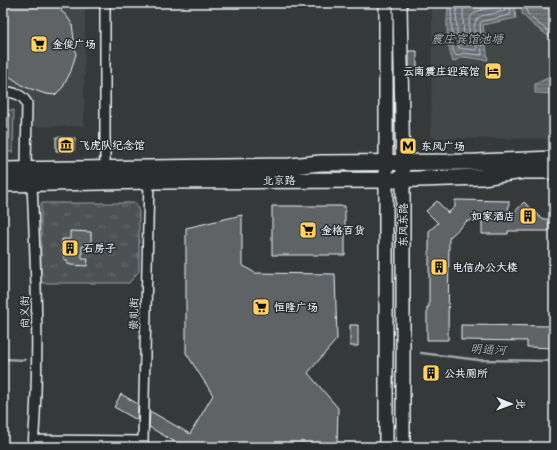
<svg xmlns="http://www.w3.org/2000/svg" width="557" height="450" font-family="Pangolin,'LXGW WenKai TC',sans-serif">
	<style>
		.built { fill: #424647 }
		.park { fill: url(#park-tufts); stroke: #9aa1a5 }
		.garden { fill: #4d5152; stroke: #9aa1a5 }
		.water { fill: url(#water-rules); stroke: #a0a7ac }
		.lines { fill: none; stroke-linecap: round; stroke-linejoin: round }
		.shore { stroke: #b8bfc5; stroke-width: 1 }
		.stream { stroke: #a0a7ac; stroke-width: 2.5 }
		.building { fill: #5f6365; stroke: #e8f1f8 }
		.street-casing { stroke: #e8f1f8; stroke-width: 12 }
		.secondary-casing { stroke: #e8f1f8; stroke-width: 16 }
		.primary-casing { stroke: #e8f1f8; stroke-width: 18 }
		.street { stroke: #2a2d2e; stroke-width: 9 }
		.secondary { stroke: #2a2d2e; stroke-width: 13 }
		.primary { stroke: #2a2d2e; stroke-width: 15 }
		.labels { text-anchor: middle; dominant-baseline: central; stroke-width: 3; stroke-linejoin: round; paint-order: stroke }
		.poi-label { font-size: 11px; font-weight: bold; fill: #e8f1f8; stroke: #2a2d2e; text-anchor: start }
		.street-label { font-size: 11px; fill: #e8f1f8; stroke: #2a2d2e }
		.water-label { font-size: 12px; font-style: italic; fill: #acb3b8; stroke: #2a2d2e }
	</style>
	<defs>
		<pattern id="park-tufts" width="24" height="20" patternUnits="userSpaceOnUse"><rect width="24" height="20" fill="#4d5152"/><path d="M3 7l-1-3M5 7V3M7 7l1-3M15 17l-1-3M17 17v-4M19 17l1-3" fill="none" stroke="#676a6c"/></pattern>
		<pattern id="water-rules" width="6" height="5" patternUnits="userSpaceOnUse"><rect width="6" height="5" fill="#707579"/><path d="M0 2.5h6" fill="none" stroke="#5b5e62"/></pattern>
	</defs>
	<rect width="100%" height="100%" fill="#35393a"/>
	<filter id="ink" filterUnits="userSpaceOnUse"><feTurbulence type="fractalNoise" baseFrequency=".025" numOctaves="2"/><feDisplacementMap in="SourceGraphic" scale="8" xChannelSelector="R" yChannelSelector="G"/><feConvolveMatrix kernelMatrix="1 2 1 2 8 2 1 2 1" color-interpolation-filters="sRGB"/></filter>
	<g filter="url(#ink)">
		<path class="built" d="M3,3H85L84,126L20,127V96L3,87Z
			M432,3H554V139L431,138Z"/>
		<path class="park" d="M41,203H136L139,212V271L129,283H41Z"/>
		<path class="garden" d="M3,110H14L13,152H3Z"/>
		<path class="water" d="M449,3H514L516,18L483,25L488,60L463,57L453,62C447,46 445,20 449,3Z
			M522,3H554V40L533,25L522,14Z
			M554,75V94L535,93V84Z"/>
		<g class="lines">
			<path class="shore" d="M453,3L451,11L453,51L457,56L463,53L482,55L480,23L483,21L510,15L511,3
				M458,3L456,12L458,47L460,48L475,50L477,48L474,27L476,20L481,16L505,11V3
				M464,3L463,12L464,41L468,43L470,41C466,11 472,12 498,6L499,3
				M526,3L527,13L536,22L554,35"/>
			<path class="stream" d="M421,353L479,360L554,361
				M3,359L25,360"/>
		</g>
		<path class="building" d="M3,3H64L61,11L66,15L72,24L76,54L71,71L63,87L55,95L46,94L25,87L3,72Z
			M409,51H417V71H409Z
			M3,114H9V139H3Z
			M56,137L75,138L74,151H56Z
			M455,200L509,201L508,219L524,202L542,219H548L549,231H508V234H482V221H467L449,238L448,340H427V307H429V231L438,223L426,211L437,201L448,213L455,207Z
			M272,206H345V255H272Z
			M242,215V265L255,273L335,274L337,339L308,373L338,408L337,447H184L149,427L150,411L190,434L213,395L186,353V228Z
			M70,231L91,232V246H82V259H88L87,266L70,265V264H67V260H64V252H62V239H70Z
			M350,325H358V346H350Z
			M461,325L554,326V348L527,347V341L461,340Z
			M121,394L138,404L137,420L114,407Z"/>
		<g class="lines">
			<g class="street-casing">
				<path id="street" d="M3,91C13,93 21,93 27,103L26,169
					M105,168V3
					M32,184C36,272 40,359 33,447
					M34,440L143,441
					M144,447L143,441L149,181"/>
			</g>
			<g class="secondary-casing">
				<path id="secondary" d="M400,3L403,180V447
					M386,447V3"/>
			</g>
			<g class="primary-casing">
				<path id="primary" d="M3,170L290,166L321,163L477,162L554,159
					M3,184L149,181L387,180L482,177L523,171H554"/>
			</g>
			<use href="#street" class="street"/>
			<use href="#secondary" class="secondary"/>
			<use href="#primary" class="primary"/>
		</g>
	</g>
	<defs>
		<g id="supermarket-square" transform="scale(0.9)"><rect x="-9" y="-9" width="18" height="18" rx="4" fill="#ffd166" stroke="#2a2d2e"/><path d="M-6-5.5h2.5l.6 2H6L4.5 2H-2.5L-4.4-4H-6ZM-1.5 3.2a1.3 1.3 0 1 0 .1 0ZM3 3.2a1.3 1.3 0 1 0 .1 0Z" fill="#111"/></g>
		<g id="hotel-square" transform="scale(0.9)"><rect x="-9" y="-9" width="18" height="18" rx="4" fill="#ffd166" stroke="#2a2d2e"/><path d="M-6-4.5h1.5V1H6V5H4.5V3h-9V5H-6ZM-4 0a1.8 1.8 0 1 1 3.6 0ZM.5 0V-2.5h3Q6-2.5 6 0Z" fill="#111"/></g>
		<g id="museum-square" transform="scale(0.9)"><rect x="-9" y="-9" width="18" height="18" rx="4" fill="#ffd166" stroke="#2a2d2e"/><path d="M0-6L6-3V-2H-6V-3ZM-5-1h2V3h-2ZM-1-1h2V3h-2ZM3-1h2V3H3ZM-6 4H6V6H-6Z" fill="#111"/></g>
		<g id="metro-square" transform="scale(0.9)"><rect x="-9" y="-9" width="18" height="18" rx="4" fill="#ffd166" stroke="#2a2d2e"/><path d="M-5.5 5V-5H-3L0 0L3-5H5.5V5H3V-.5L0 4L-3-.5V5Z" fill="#111"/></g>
		<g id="building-square" transform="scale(0.9)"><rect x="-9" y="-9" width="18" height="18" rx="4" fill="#ffd166" stroke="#2a2d2e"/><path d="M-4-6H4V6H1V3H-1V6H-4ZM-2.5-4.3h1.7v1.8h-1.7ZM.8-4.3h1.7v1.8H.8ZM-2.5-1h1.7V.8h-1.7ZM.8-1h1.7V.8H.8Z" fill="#111"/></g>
	</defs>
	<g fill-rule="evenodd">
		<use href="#supermarket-square" x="39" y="44"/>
		<use href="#hotel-square" x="493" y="71"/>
		<use href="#museum-square" x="66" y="145"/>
		<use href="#metro-square" x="408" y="146"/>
		<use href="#building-square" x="528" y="216"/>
		<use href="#supermarket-square" x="308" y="230"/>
		<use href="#building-square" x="70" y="248"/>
		<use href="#building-square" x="439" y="267"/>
		<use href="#supermarket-square" x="261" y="307"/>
		<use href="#building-square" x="431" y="373"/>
	</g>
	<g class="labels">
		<g class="poi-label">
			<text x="52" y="44">金俊广场</text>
			<text x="480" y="71" text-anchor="end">云南震庄迎宾馆</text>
			<text x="79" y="145">飞虎队纪念馆</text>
			<text x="421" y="146">东风广场</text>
			<text x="515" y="216" text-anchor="end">如家酒店</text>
			<text x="321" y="230">金格百货</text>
			<text x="83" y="248">石房子</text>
			<text x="452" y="267">电信办公大楼</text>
			<text x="274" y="307">恒隆广场</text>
			<text x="444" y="373">公共厕所</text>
		</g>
		<g class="street-label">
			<text x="279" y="180">北京路</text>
			<text transform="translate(403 225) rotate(-90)">东风东路</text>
			<text transform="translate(25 312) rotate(-91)">尚义街</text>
			<text transform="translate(134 314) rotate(-89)">崇礼街</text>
		</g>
		<g class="water-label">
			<text x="467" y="39">震庄宾馆池塘</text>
			<text transform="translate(488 350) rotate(3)">明通河</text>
		</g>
	</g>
	<rect width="557" height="450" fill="none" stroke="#2a2d2e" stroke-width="16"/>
	<rect x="8" y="8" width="541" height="434" fill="none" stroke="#e8f1f8" stroke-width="1.5" filter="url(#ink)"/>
	<g transform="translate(511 404) rotate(91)" stroke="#2a2d2e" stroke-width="3" paint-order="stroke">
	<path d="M0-3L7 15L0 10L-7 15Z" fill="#e8f1f8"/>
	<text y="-6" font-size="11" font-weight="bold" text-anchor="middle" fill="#e8f1f8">北</text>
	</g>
</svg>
